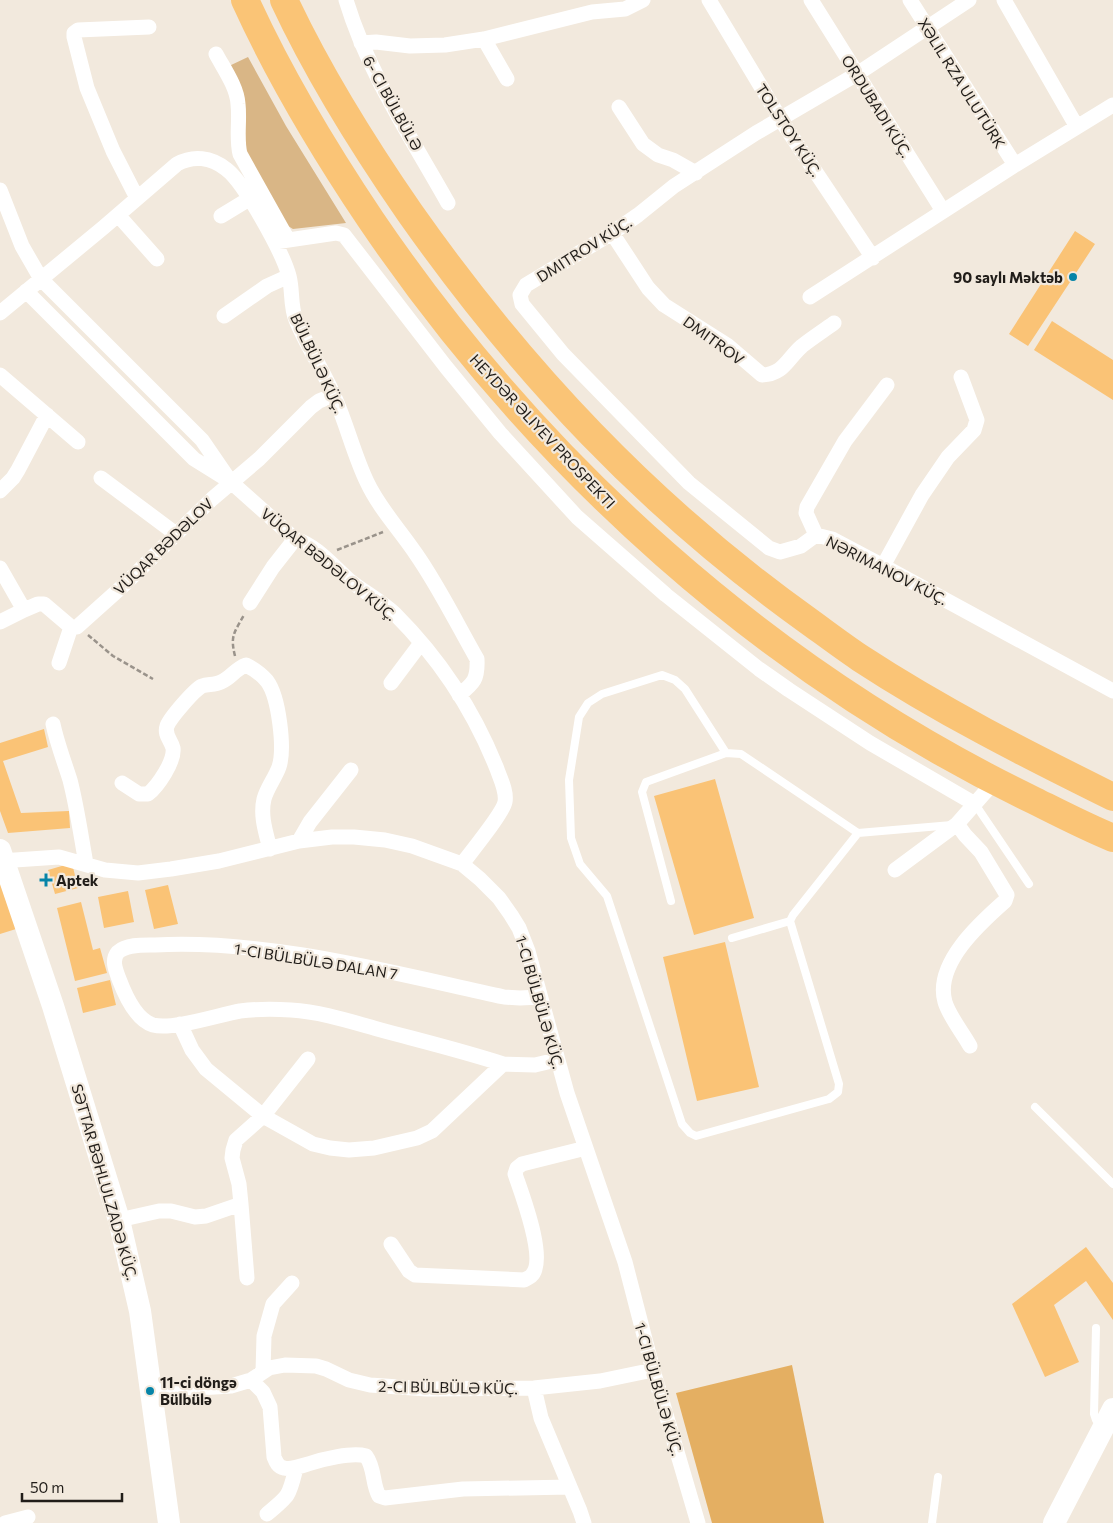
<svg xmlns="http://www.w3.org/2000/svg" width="1113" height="1523" font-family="Commissioner,sans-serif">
<rect width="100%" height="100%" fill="#f2e9dd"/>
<!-- green -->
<path fill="#d9b686" d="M248,57L286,126L346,223L293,229L283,223L243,149L229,66Z"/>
<!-- forest -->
<path fill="#e4af62" d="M792,1365L824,1523H712L676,1393Z"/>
<!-- building -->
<path fill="#fac376" d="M1075,231L1095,244L1028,346L1009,334Z
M1052,321L1113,360V400L1034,350Z
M44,729L48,747L3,761L21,813L69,811L70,828L8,833L0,811V743Z
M715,779L754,918L694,935L654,796Z
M72,863L78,888L55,894L48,870Z
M0,879L16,929L0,934Z
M168,885L178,924L154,929L145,890Z
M128,891L134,922L104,928L98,897Z
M81,902L93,950L100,948L107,973L75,981L57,908Z
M725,942L759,1087L697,1101L663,957Z
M110,980L116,1005L83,1013L77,988Z
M1086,1247L1113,1283V1320L1086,1281L1054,1305L1079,1362L1045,1377L1012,1304Z"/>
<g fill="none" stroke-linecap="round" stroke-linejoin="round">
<!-- path -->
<path stroke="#9a938b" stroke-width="2.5" stroke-dasharray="5 2.5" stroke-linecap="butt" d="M337,550L383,532
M88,635L113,656L153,679
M235,656C230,636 234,633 244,615"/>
<!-- lane -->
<path stroke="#fff" stroke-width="8" d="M975,804L1029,884
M858,833L952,825
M671,901L642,792L646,782L726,753L741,754L858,833L793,915L790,921L839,1084L838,1092L829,1099L696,1136L690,1133L682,1124L607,896L580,864L571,838L569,780L579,717L588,703L602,694L662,675L675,680L685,689L726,753
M732,938L790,921
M1035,1107L1113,1184
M1096,1328L1094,1414L1096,1420L1103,1424
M932,1523L938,1477"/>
<!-- street -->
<path stroke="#fff" stroke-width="15" d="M346,0C368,73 411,137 448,203
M709,0L781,120L873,258
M811,0L943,211
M910,0L1015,165
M1004,0L1077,127
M484,39L507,79
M361,43L376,42L410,46L445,45L484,39L592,12L625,9L643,0
M216,54C224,69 237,87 238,104C240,121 236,138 240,154L288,240
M619,107L643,144L658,155L673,160L696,173
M0,190L22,246L41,279L202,440L226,475
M137,198L113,151L87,88L74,37V33L78,30L149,27
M118,215L157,259
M221,216L249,199
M612,233L648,288L664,305L727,345L762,375C784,374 787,359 802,346C812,338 823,331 834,323
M275,242L336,233L344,235L446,367L500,433L577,517L666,595L759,669L789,690L870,743L975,804
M26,291L194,459L231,482L295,539C317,546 332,565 349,580C364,592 381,601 395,614C439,658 474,711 497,769C500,778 507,791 505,802C503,813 471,852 462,864
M810,297L1015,165L1113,105
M0,313L104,227L177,164C193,155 211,157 226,169C244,182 283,253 289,276C293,291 290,306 296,320C307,347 324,371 335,398C347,425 354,455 367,482C379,508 400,530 416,554C439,587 457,624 477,659C478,679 474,683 459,695
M224,316L267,286L289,276
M0,375L78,442
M887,385L845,441L807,507L806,513L816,535L832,539L883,566L1113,691
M101,478L176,534
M0,491L13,478L18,470L47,415
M816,535L801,546L780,552L769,548L689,483L563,354L522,304L520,295L526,285L612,233L638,215L674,186L756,133L857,74L969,0
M883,566L922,495L948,457L974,430L977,420L961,377
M0,568L24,610L38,604H44L71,627H77L125,584L212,499L259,459L311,407L319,401L334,395
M250,603L273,567L295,539
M0,622L24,610
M59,663L71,627
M391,683L421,643
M53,724C57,743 64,761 70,780C77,807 81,836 86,864
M122,783L139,794H148C158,786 175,761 173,748C171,740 164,735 167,726C170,718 194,690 202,686C208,684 215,685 221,682C231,678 235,669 246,665C254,669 261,674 267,681C279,697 285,749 279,767C275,778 267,788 264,799C260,816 266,833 270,849
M299,841L310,822L351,770
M0,861L59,857L105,870L138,873L171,869L219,861L299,841L332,837H354L385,840L412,846L462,864L480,879L499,898L511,915L519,928L528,951L567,1093L625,1262L653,1370L698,1523
M895,870L957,824
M180,1024L192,1050L206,1069L263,1116L308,1059
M970,1046C963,1033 949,1016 945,1002C934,964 980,923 1005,901L1007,895L981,852L965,835L957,824L994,782
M503,1064C463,1051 422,1041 381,1030C352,1022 322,1012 291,1010C275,1009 256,1009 240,1011C218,1015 173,1030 153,1025C136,1020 125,995 119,979C116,971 111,960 118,952C127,944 144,945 155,945C269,939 393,973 504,997L520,998L540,997
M241,1204L247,1278
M119,1220L159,1211H171L195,1217L206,1216L241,1204L239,1184L232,1158L233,1150L236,1140L263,1116L313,1144L330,1148L349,1150L374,1148L417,1138L432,1131L503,1064L535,1065L556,1060
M391,1244L409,1271L415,1275L524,1280C526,1279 530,1277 531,1276C548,1261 521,1192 515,1174L517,1168L522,1164L586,1148
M263,1372L264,1336L273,1304L292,1283
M251,1380L263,1392L270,1407L274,1457C276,1462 278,1467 284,1468C292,1470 300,1466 308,1464C323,1459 352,1452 366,1456C375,1468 372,1484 379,1496L385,1498L463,1489L570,1487
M534,1388L541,1418L580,1511L584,1523
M150,1391L231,1386L251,1380L269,1368L285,1365L316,1366L326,1369L349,1380L370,1385L427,1389L534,1388L600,1381L653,1370
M267,1514C290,1495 289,1496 296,1468
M5,1523L28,1517"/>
<!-- secondary -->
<path stroke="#fff" stroke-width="22" d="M0,850L53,1006L119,1220L140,1311L169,1523
M1054,1523L1113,1409"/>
<!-- highway -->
<path stroke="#fac476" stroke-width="28" d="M245,0C280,77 324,150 371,220C538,466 767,672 1035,801C1061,814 1086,827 1113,838
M284,0C319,75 363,145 410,213C522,372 649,507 807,620C825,633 842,646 860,658C941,711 1026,754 1113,797"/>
</g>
<!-- markers -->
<g fill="#0684a8" stroke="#f2e9dd" stroke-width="2">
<circle cx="1073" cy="277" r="5"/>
<path d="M43.5 872.5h5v5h5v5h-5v5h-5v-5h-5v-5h5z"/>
<circle cx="150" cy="1391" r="5"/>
</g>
<g text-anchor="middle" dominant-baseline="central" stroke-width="4.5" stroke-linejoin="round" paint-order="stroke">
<!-- street labels -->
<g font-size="15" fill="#211d19" stroke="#f2e9dd">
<text transform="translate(962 83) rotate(58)">XƏLIL RZA ULUTÜRK</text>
<text transform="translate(393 103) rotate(61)">6- CI BÜLBÜLƏ</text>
<text transform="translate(877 106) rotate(58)">ORDUBADI KÜÇ.</text>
<text transform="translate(789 130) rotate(57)">TOLSTOY KÜÇ.</text>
<text transform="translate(584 249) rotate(-32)">DMITROV KÜÇ.</text>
<text transform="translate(714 340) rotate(36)">DMITROV</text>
<text transform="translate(318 363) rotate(65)">BÜLBÜLƏ KÜÇ.</text>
<text transform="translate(543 431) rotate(47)">HEYDƏR ƏLIYEV PROSPEKTI</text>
<text transform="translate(163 546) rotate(-44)">VÜQAR BƏDƏLOV</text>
<text transform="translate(329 564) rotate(39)">VÜQAR BƏDƏLOV KÜÇ.</text>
<text transform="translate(887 570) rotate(27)">NƏRIMANOV KÜÇ.</text>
<text transform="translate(316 961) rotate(9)">1-CI BÜLBÜLƏ DALAN 7</text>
<text transform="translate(540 1002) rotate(74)">1-CI BÜLBÜLƏ KÜÇ.</text>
<text transform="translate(105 1182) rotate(74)">SƏTTAR BƏHLULZADƏ KÜÇ.</text>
<text transform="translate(448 1387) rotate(1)">2-CI BÜLBÜLƏ KÜÇ.</text>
<text transform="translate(659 1389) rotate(74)">1-CI BÜLBÜLƏ KÜÇ.</text>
</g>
<!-- poi labels -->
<g font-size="15" font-weight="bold" fill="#211d19" stroke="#f2e9dd" text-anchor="start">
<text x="1063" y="277" text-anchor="end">90 saylı Məktəb</text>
<text x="56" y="880">Aptek</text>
<text x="160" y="1382">11-ci döngə<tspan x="160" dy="17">Bülbülə</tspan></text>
</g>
</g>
<!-- scale -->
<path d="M22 1493v8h100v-8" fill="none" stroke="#211d19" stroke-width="2.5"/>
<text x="30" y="1493" font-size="15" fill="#211d19" stroke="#f2e9dd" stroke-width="4" paint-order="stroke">50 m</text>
</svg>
